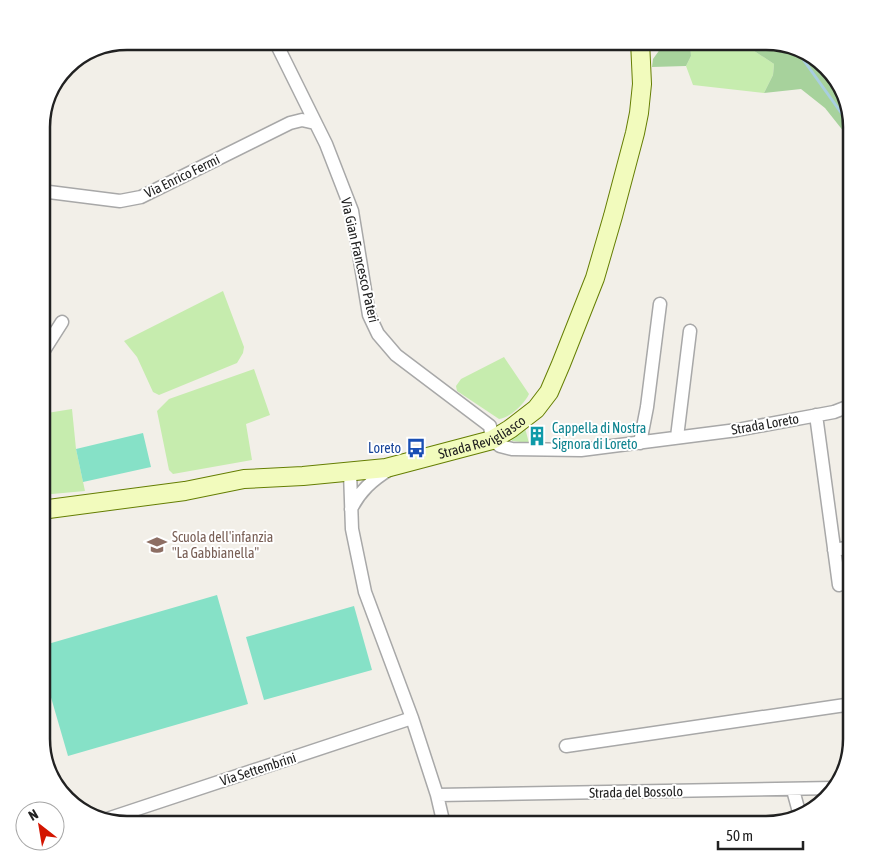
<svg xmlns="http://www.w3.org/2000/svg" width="893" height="866" font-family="'Asap Condensed',sans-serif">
<rect width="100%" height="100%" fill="#f2efe8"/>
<!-- grass -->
<path fill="#c6ecae" d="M690,41H739L774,64L773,75L764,93L693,85L686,66L691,56Z
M223,291L244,347L243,353L237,363L159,395L153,392L137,357L124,341Z
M504,357L529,394C525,403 510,418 499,419L457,391L456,386L461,379Z
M254,369L270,415L246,424L252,460L173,474L169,470L157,411L169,399Z
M72,409L76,449L85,491L41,495V414Z
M525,428L529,443L512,441L511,439Z"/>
<!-- forest -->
<path fill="#a7d29c" d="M666,41H690L691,56L686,66L652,67L653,59Z
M739,41H772L804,50L830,70L852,126V142L825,108L801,89L764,93L773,75L774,64Z"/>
<!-- pitch -->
<path fill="#86e1c7" d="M143,433L151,467L83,482L76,449Z
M217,595L248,704L68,756L41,663V646Z
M354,606L372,670L264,700L246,637Z"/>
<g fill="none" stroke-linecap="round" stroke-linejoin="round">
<!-- stream -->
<path stroke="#a8cee0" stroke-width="3" d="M795,48L852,128"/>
<defs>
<path id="street" d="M275,41L326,144L352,211L369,315L378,334L396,355L490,426L492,440L500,446L512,449L581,450L737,430L834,412L852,405
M41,191L120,201L141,197L290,123L302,120L315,123
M41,355L62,322
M816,415L839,585
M677,437L690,331
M640,443L647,407L660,304
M350,472L352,529L365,592L412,718L437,795L444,825
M351,509C360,491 372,480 390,469
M834,550L852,547
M566,746L852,704
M793,790L799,812
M437,795L834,788
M104,820L412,718"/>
<g id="secondary">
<path id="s1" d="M41,510L185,491L244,479L303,476L386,468L492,440L510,429L536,409L549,392L561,364L595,278L613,216L635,133L639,113L642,84L640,41"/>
</g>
</defs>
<!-- street casing -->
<use href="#street" stroke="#a8a8a8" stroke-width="15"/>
<!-- secondary casing -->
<use href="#secondary" stroke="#657e03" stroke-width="20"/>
<!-- street -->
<use href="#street" stroke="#fff" stroke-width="12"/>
<!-- secondary -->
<use href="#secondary" stroke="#f2fbbd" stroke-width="18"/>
</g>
<!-- icons -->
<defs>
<symbol id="building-bare" viewBox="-9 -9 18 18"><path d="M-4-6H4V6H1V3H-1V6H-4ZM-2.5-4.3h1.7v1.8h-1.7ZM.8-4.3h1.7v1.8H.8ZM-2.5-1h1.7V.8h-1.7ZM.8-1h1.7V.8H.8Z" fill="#0f9aa8" stroke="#fff" stroke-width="2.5" paint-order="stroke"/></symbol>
<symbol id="bus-bare" viewBox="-9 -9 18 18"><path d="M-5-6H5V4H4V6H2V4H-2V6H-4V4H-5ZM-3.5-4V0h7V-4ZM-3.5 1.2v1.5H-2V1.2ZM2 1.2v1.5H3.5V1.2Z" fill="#1a4fb4" stroke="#fff" stroke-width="2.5" paint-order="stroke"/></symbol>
<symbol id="school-bare" viewBox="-9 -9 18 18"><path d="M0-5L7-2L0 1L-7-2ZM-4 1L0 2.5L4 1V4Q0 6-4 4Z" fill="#8d6e63" stroke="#fff" stroke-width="2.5" paint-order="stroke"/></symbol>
</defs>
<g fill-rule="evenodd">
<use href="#building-bare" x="523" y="422" width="28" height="28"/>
<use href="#bus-bare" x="402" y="434" width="28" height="28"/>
<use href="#school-bare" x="143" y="531" width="28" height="28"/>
</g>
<g text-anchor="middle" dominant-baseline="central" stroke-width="4" stroke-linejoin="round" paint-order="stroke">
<!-- street labels -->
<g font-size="14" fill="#212121" stroke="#fff">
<text transform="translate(182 176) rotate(-26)">Via Enrico Fermi</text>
<text transform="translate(360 260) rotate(77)">Via Gian Francesco Pateri</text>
<text transform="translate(765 424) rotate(-10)">Strada Loreto</text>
<text stroke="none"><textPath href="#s1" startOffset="449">Strada Revigliasco</textPath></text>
<text transform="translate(258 769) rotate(-18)">Via Settembrini</text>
<text transform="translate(636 792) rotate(-1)">Strada del Bossolo</text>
</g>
<!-- culture labels -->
<g font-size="14" fill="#0d838f" stroke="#fff" text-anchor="start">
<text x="552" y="428">Cappella di Nostra<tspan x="552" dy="16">Signora di Loreto</tspan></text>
</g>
<!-- transit labels -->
<g font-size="14" fill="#164399" stroke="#fff" text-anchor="end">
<text x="401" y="448">Loreto</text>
</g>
<!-- education labels -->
<g font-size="14" fill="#785e54" stroke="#fff" text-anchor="start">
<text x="172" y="537">Scuola dell'infanzia<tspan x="172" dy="16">"La Gabbianella"</tspan></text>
</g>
</g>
<!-- crop -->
<path d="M0 0H893V866H0ZM127 50H766A77 77 0 0 1 843 127V739A77 77 0 0 1 766 816H127A77 77 0 0 1 50 739V127A77 77 0 0 1 127 50Z" fill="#fff" fill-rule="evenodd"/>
<path fill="none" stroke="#212121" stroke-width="2.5" d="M127 50H766A77 77 0 0 1 843 127V739A77 77 0 0 1 766 816H127A77 77 0 0 1 50 739V127A77 77 0 0 1 127 50Z"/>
<!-- north arrow -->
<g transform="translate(40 826) rotate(329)"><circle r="24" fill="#ffffff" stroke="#a6a6a6"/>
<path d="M0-4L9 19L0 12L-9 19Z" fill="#d31500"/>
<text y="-8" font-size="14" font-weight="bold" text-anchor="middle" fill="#212121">N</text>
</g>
<!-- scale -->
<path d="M718 841v8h85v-8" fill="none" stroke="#212121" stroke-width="2.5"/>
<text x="726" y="841" font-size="15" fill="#212121" stroke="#ffffff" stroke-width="4" paint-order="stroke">50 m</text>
</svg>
